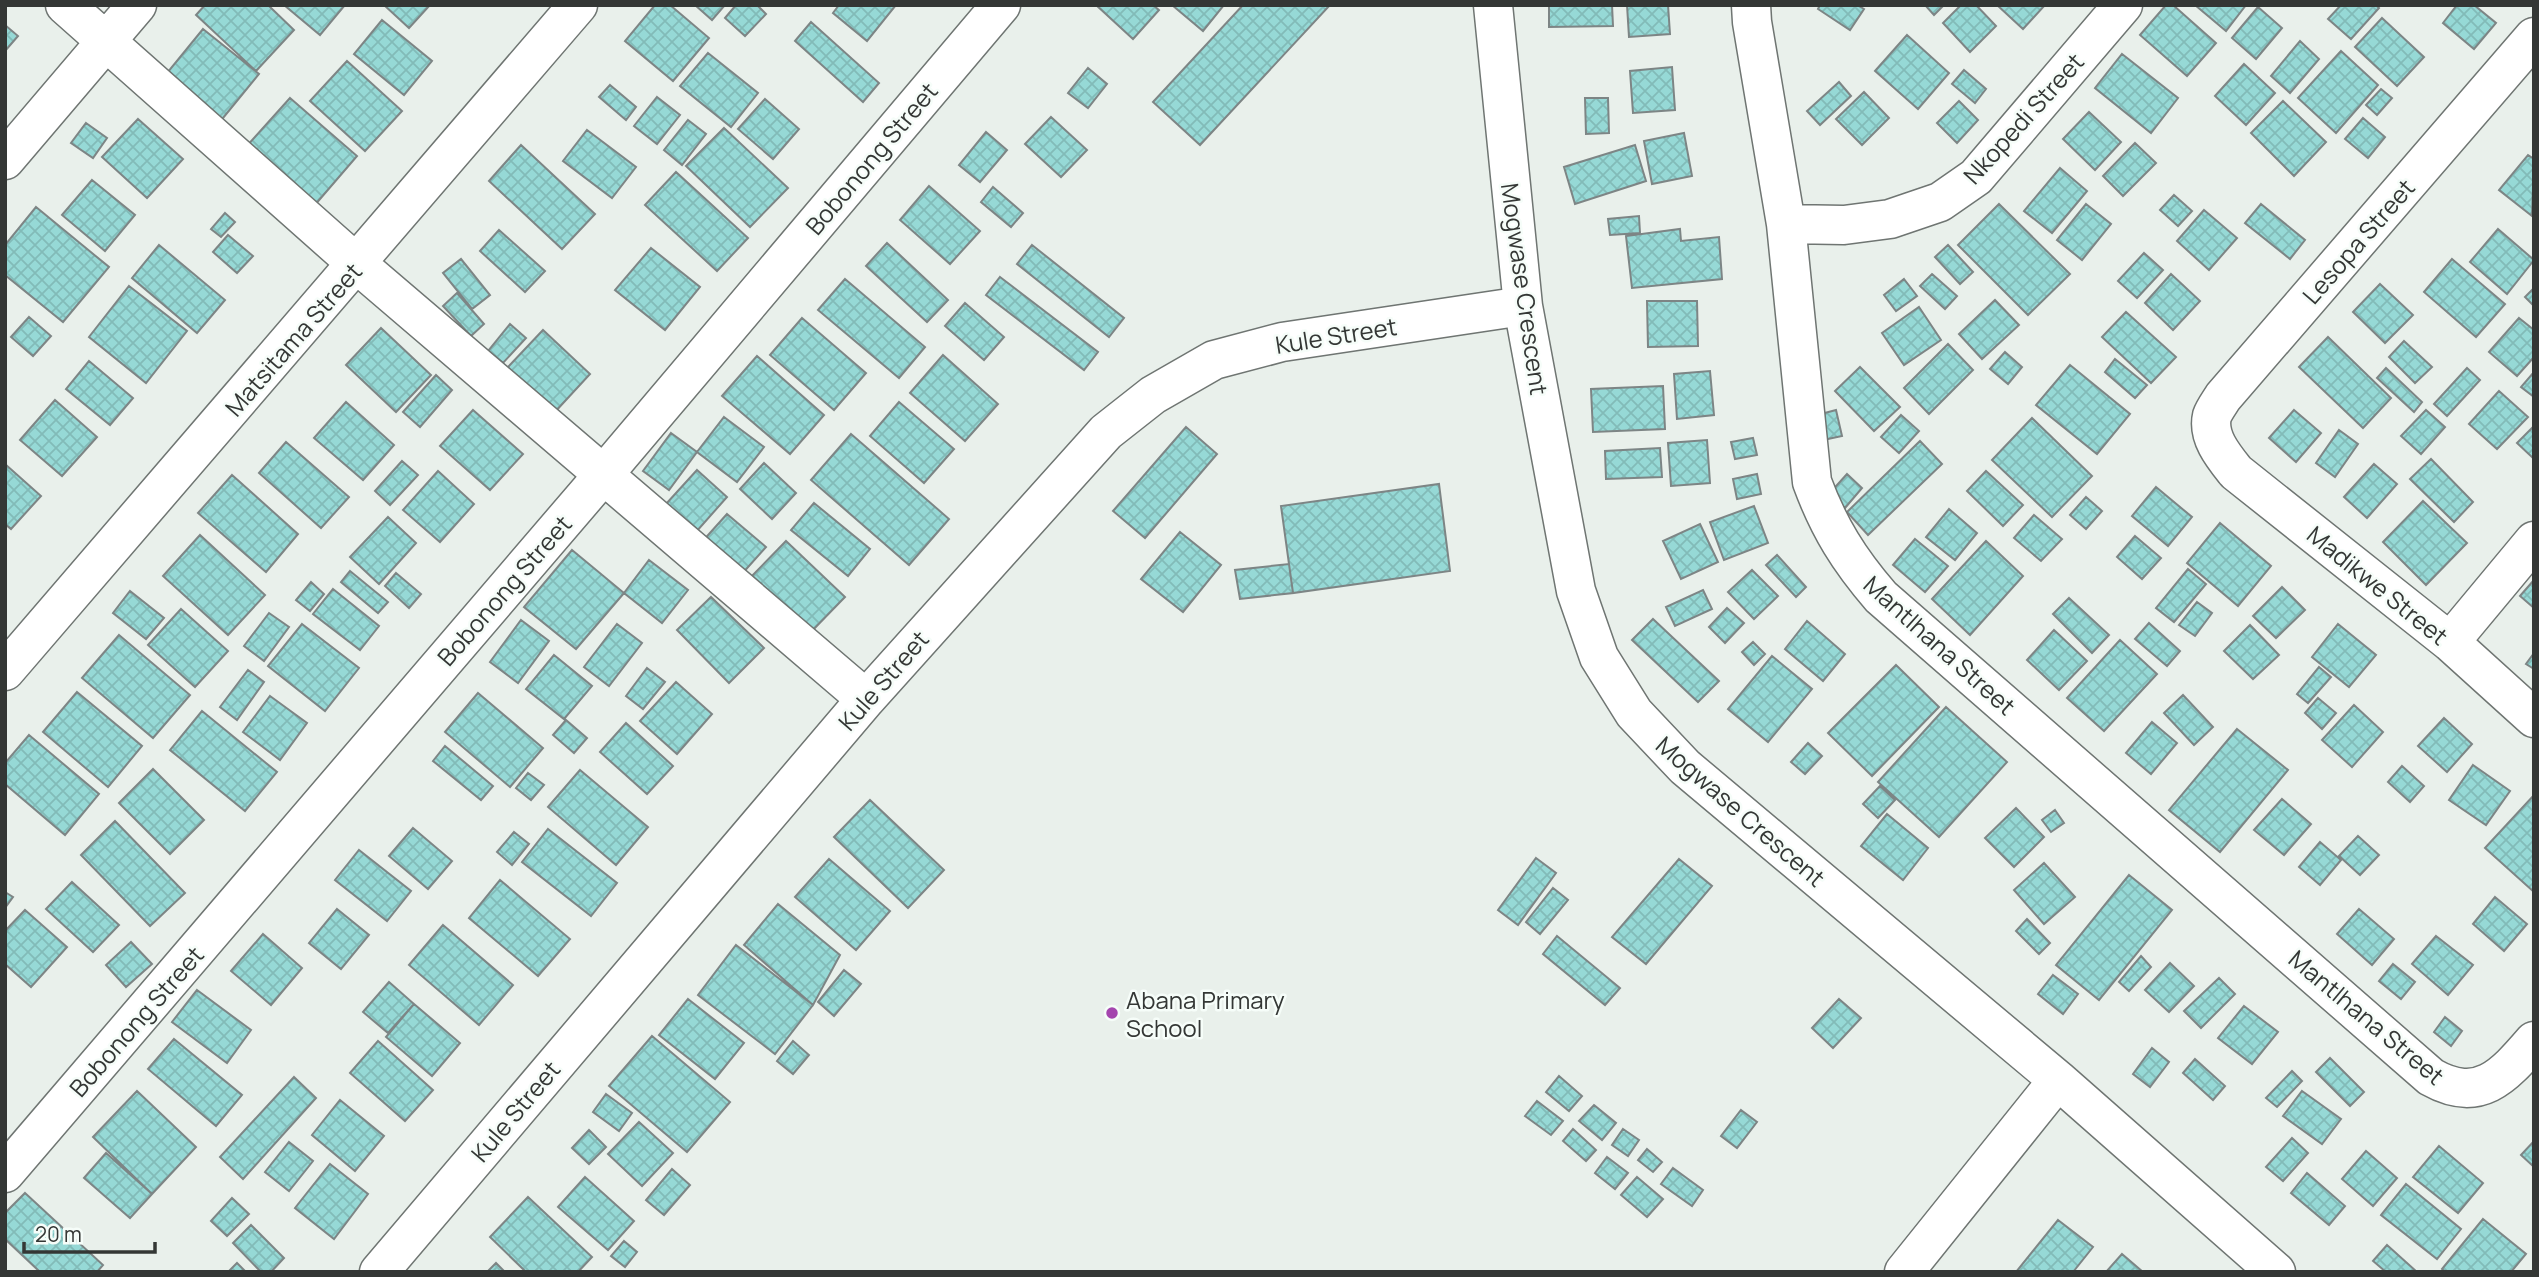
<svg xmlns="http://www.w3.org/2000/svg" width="2539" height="1277" font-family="Manrope,sans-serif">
<defs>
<pattern id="building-cross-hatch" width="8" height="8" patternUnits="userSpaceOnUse" patternTransform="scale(1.75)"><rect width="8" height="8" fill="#96d9d6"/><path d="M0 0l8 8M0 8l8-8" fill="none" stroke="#82bbb8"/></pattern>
</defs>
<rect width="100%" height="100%" fill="#e9f0eb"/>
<!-- building -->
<path fill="url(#building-cross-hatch)" stroke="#7d8585" stroke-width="2" d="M205,5H268L294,30L256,71L196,15Z
M284,5H345L320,35Z
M384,5H430L409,28Z
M655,5H670L709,38L673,81L625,41Z
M695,5H725L712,20Z
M736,5H757L766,14L745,36L725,18Z
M839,5H896L867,41L833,13Z
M1096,5H1153L1159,10L1133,39Z
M1172,5H1224L1203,31Z
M1243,5H1330L1200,145L1153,102Z
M1549,5H1612L1613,26L1549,27Z
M1627,5H1668L1670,34L1629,37Z
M1820,5H1857L1864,9L1850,30L1818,9Z
M1925,5H1944L1934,15Z
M1961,5H1976L1996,26L1970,52L1943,23Z
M1997,5H2045L2023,29Z
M2166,5H2173L2216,43L2187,76L2140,35Z
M2195,5H2246L2226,31Z
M2341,5H2376L2379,8L2351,39L2328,19Z
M2457,5H2474L2496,23L2474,49L2443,23Z
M2258,7L2282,28L2256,59L2232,38Z
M2382,18L2424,57L2397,86L2355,47Z
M382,20L432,61L404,95L354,54Z
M811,22L879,83L863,102L795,41Z
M5,25L18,36L5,51Z
M203,29L259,74L214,129L158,84Z
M1907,35L1949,73L1918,109L1875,71Z
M2300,41L2319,59L2290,93L2271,76Z
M2341,51L2378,85L2336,133L2298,98Z
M708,53L758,93L731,127L680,86Z
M2122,54L2178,98L2151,133L2095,88Z
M347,61L402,111L365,151L310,101Z
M2244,64L2275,93L2246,125L2215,96Z
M1672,67L1675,110L1633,113L1630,71Z
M1088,68L1107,84L1088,108L1068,93Z
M1964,70L1986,89L1975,103L1952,84Z
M1839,82L1851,96L1820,125L1807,111Z
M610,85L636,107L626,120L599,97Z
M2381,89L2392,98L2377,115L2366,105Z
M1864,92L1889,118L1862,145L1836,119Z
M657,97L680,115L657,144L634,126Z
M290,98L357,156L314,206L246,147Z
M1585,98H1608L1609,133L1586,134Z
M765,99L799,129L773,159L738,129Z
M1959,101L1978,120L1957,143L1937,123Z
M2283,101L2326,142L2294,176L2251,133Z
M2089,112L2121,142L2095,170L2063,139Z
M1051,117L1087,150L1061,177L1025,144Z
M2363,118L2385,137L2368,158L2345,139Z
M138,119L183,159L147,198L102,157Z
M688,120L706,134L682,165L664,150Z
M86,123L107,138L93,158L71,143Z
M724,128L788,188L750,227L686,166Z
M587,130L636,167L612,198L563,161Z
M986,132L1007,150L980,182L959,165Z
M1684,133L1692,176L1652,184L1644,141Z
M2135,143L2156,163L2123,196L2103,176Z
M521,145L595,214L562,249L489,181Z
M1635,145L1646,181L1575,204L1564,167Z
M2528,155L2534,159L2532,216L2499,190Z
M2060,168L2087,191L2052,233L2024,211Z
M676,172L748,238L717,271L645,205Z
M92,180L135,215L105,251L62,215Z
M929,186L980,231L950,264L900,220Z
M993,187L1023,213L1011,227L981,202Z
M2174,195L2192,211L2178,226L2160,210Z
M1999,204L2070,274L2028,315L1958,245Z
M2086,204L2111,224L2082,260L2057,240Z
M2261,204L2305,240L2290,259L2245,223Z
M36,207L109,267L63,322L5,275V245Z
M2204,210L2237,238L2209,270L2177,241Z
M225,213L235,222L221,237L211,229Z
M1639,216L1640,233L1610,235L1608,219Z
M1680,229L1681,241L1719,237L1722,279L1632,288L1626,236Z
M2498,229L2534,260L2507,294L2470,262Z
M499,230L545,271L525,292L480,251Z
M228,235L253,256L237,273L213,252Z
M887,243L948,300L927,322L866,266Z
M159,245L225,300L197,333L132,278Z
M1032,245L1124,318L1109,337L1017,264Z
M1948,245L1973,272L1960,284L1935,257Z
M651,248L700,287L665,330L615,290Z
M2144,253L2163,270L2137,298L2118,281Z
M461,259L490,295L472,309L443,273Z
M2452,259L2505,304L2476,337L2424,292Z
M1932,274L1957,296L1945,309L1920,286Z
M2171,274L2200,301L2173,330L2145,303Z
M1000,277L1098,352L1084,370L986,295Z
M845,279L925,347L899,378L818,310Z
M1904,279L1917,296L1896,311L1884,295Z
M2380,284L2413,315L2385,343L2353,312Z
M129,286L187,331L146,383L89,337Z
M2534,288V306L2525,297Z
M457,293L484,324L471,336L443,306Z
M1995,300L2019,325L1982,359L1959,334Z
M1647,301H1697L1698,346L1648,347Z
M965,303L1004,337L984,360L945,326Z
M1919,307L1941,340L1904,365L1882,333Z
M2126,312L2176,357L2151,383L2102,337Z
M29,317L51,336L33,356L11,337Z
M802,318L866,373L834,410L770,355Z
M2519,318L2534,330V357L2517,376L2489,352Z
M510,324L526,338L503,363L488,351Z
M381,328L431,375L396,412L346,365Z
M543,330L590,374L554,413L507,368Z
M2328,337L2391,398L2363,428L2299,367Z
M2404,341L2432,367L2415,383L2389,357Z
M1948,344L1973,370L1929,414L1904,388Z
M2005,352L2022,367L2008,384L1990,369Z
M943,355L998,404L965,441L910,393Z
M757,356L824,415L790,454L722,396Z
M2115,359L2147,385L2135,398L2105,372Z
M89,361L133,398L110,425L66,389Z
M2070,365L2130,414L2097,454L2036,405Z
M1860,367L1900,407L1874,431L1835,391Z
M2386,368L2422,402L2414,412L2377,378Z
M2467,368L2480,380L2447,416L2434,404Z
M1710,371L1714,415L1677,419L1674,374Z
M2534,372V397L2521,387Z
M436,375L452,390L420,427L403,412Z
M1663,386L1665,429L1593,432L1591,389Z
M2499,391L2528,417L2497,449L2469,424Z
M55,400L97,437L62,476L20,440Z
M346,402L394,445L363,480L314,438Z
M899,402L954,449L924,483L870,436Z
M473,410L523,454L490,490L440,446Z
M1836,410L1842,436L1823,440L1817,415Z
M2294,410L2321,433L2296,462L2269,438Z
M2426,410L2445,427L2421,454L2401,436Z
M1901,415L1919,431L1899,453L1881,437Z
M724,417L764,447L737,482L697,452Z
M2032,418L2092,476L2052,517L1992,460Z
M2534,426V459L2517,443Z
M1186,427L1217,454L1145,538L1113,511Z
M2339,430L2358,444L2335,477L2316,463Z
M671,433L697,452L669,490L643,471Z
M851,434L949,519L909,565L811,480Z
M1753,438L1757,455L1735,459L1731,442Z
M1707,440L1710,483L1671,486L1668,443Z
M1920,441L1942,464L1868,535L1847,512Z
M286,442L349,497L321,528L259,473Z
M1660,448L1662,477L1606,479L1605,451Z
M2431,459L2473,502L2454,522L2410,479Z
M402,461L418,475L390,505L375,491Z
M764,463L796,493L772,519L740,489Z
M5,464L41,496L11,529L5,524Z
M2374,464L2397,484L2367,518L2344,497Z
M697,470L727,497L696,532L666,504Z
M438,471L474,504L440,542L403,510Z
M1986,471L2023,505L2003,526L1967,491Z
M1757,474L1761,494L1737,499L1733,479Z
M1847,474L1862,488L1845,508L1829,494Z
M232,475L298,534L266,572L198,513Z
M1439,484L1450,571L1293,593L1281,506Z
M2156,487L2192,517L2168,546L2132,516Z
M2086,497L2102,511L2086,529L2070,515Z
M2423,501L2467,543L2426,585L2383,542Z
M814,503L870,549L848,576L791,530Z
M1754,506L1768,543L1724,560L1710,522Z
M1949,509L1977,533L1955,560L1926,537Z
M727,514L766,547L740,576L701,543Z
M2034,515L2062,539L2041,561L2014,538Z
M388,517L416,543L379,584L350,557Z
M2220,523L2271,566L2238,606L2187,563Z
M1700,524L1718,562L1681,579L1663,541Z
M1180,532L1221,565L1183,612L1141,579Z
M200,535L265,595L228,635L163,576Z
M2135,536L2161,558L2142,579L2117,557Z
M1915,539L1948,566L1925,592L1893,565Z
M786,541L845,597L807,636L748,580Z
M1986,541L2023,576L1970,635L1932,599Z
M572,550L624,593L576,649L524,607Z
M1777,555L1806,587L1796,597L1766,565Z
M649,560L688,590L662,623L624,593Z
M1289,564L1293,593L1240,599L1235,570Z
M2188,569L2206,584L2174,622L2156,608Z
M1752,570L1778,596L1754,619L1728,592Z
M350,571L388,602L378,613L341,582Z
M396,573L421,594L409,608L385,586Z
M2534,580V608L2520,596Z
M311,582L324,594L310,611L296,600Z
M2282,587L2305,610L2276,638L2253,616Z
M333,589L379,626L360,650L313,614Z
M1703,590L1712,609L1675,626L1666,607Z
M130,591L164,618L146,639L113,613Z
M711,597L764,648L729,683L677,630Z
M2069,598L2109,635L2092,653L2053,614Z
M2197,602L2212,613L2195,636L2179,625Z
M1727,608L1744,623L1725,643L1709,627Z
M181,609L228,651L195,687L148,645Z
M269,613L289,627L264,661L244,646Z
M1653,619L1719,681L1698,702L1632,640Z
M521,620L549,641L518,683L490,662Z
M1807,621L1845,654L1823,681L1785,649Z
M2149,623L2180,651L2167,666L2135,639Z
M302,624L359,668L325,711L268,666Z
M617,624L642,643L609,686L584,667Z
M2338,624L2376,655L2349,687L2312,657Z
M2250,625L2279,655L2253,679L2224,651Z
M2054,630L2087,661L2059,690L2027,660Z
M119,635L190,695L153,738L82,678Z
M2120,640L2157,674L2104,731L2067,698Z
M1753,642L1765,654L1754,665L1742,652Z
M2534,653V669L2526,664Z
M554,655L592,686L564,719L526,689Z
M1772,656L1812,689L1768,742L1728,709Z
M1896,665L1939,707L1872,776L1828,733Z
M2319,667L2331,677L2308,703L2297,694Z
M647,668L665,682L643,709L626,696Z
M248,670L264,682L237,720L220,707Z
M676,682L712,714L677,754L640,721Z
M77,692L142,746L108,787L43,732Z
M478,693L543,748L510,787L445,732Z
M2183,695L2213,727L2194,745L2164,713Z
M270,696L307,723L280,760L243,732Z
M2318,698L2336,713L2322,729L2305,713Z
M2354,705L2383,732L2352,767L2322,740Z
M1946,707L2007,762L1939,837L1878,782Z
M202,711L277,772L245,811L170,750Z
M2444,718L2472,744L2447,772L2418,746Z
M566,720L587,738L574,753L553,735Z
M2152,722L2177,743L2151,774L2126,753Z
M626,723L673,766L647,794L600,752Z
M2237,729L2288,770L2220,852L2169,810Z
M29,735L99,794L65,835L5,784V763Z
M1808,743L1822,756L1805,774L1791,762Z
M445,746L493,786L481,800L433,761Z
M2473,765L2510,791L2486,825L2449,800Z
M2402,766L2424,786L2410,802L2388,782Z
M153,769L204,820L170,854L119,803Z
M580,770L648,827L616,865L548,807Z
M528,773L544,785L531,800L516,788Z
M1880,786L1895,800L1878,818L1863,804Z
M2534,795V892L2485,848Z
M2282,799L2311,824L2284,855L2254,830Z
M870,800L944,870L908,908L834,837Z
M2016,808L2044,837L2014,867L1985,838Z
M2055,810L2064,823L2051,832L2042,820Z
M1887,814L1928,848L1903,880L1861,846Z
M115,821L185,893L150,926L81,855Z
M413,828L452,861L428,889L389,856Z
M548,829L617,883L591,916L522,862Z
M514,832L529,844L512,865L497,852Z
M2358,836L2379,855L2360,875L2339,856Z
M2320,842L2341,860L2320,885L2299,867Z
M359,850L411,891L387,921L335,880Z
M1536,858L1556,873L1518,925L1498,910Z
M829,859L890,911L856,950L795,897Z
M1679,859L1712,886L1646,964L1612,937Z
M2044,863L2075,897L2044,924L2014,890Z
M2129,875L2172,910L2099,1000L2056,965Z
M500,880L570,939L538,976L469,918Z
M72,882L119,925L93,952L46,909Z
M1553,888L1568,900L1540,934L1526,922Z
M5,892L13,897L5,908Z
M2495,897L2527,924L2504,951L2473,924Z
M778,904L840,955L813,1005L744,945Z
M337,909L369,935L341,969L309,943Z
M2359,909L2394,939L2372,965L2337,934Z
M25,910L67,947L31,987L5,964V931Z
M2027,919L2050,943L2039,954L2016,931Z
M443,925L513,985L479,1025L409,965Z
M263,934L302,968L271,1005L231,971Z
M1557,936L1620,988L1605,1005L1543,954Z
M2436,936L2473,965L2448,995L2412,964Z
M131,942L152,964L126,987L106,965Z
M736,945L813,1005L775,1054L698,995Z
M2141,956L2151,967L2129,991L2119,982Z
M2170,963L2194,986L2169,1012L2145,990Z
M2393,964L2415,982L2401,999L2379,981Z
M844,970L861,984L834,1016L818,1002Z
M2053,975L2078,994L2063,1014L2038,994Z
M2219,978L2235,994L2201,1028L2184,1011Z
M389,982L414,1004L388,1033L363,1012Z
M197,990L251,1030L227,1063L172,1022Z
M688,999L744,1043L715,1079L659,1035Z
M1839,999L1861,1018L1833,1048L1812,1028Z
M414,1004L460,1043L432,1076L386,1037Z
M2244,1006L2278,1032L2252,1064L2218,1038Z
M2445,1017L2462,1031L2451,1046L2434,1032Z
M652,1036L730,1102L687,1152L609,1086Z
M174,1039L242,1095L216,1126L148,1069Z
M378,1041L433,1090L405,1121L350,1073Z
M793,1041L809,1055L793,1074L777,1061Z
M2152,1048L2169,1062L2150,1087L2133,1074Z
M2330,1058L2364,1092L2350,1106L2316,1072Z
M2195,1059L2225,1086L2213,1100L2183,1073Z
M2292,1071L2302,1081L2277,1107L2266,1098Z
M1559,1076L1582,1096L1569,1111L1546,1092Z
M294,1077L316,1098L243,1179L220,1157Z
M137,1091L196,1147L152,1194L93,1137Z
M2302,1091L2341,1119L2322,1144L2283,1116Z
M606,1094L632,1113L619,1131L593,1112Z
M340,1100L384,1136L355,1171L312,1135Z
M1537,1101L1563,1121L1551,1135L1525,1116Z
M1594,1105L1616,1123L1602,1140L1579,1121Z
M1741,1110L1757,1122L1737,1148L1721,1136Z
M639,1122L673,1153L642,1186L608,1154Z
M1573,1129L1596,1150L1586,1161L1563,1141Z
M1623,1129L1639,1140L1628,1156L1612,1145Z
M589,1130L606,1147L589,1164L572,1148Z
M2292,1138L2308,1153L2283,1181L2266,1167Z
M2534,1141V1167L2521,1155Z
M289,1142L313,1161L289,1191L265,1172Z
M2439,1146L2483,1183L2458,1213L2413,1177Z
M1647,1149L1662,1162L1653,1172L1638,1160Z
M2366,1151L2397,1178L2373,1206L2342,1179Z
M106,1153L152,1194L130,1218L84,1178Z
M1607,1157L1628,1173L1615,1189L1595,1173Z
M330,1164L368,1194L334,1239L295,1208Z
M1673,1168L1703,1190L1692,1206L1661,1184Z
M672,1169L690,1185L664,1215L646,1200Z
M2307,1173L2345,1206L2329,1225L2291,1193Z
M585,1177L634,1221L608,1250L558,1207Z
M1637,1177L1663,1199L1647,1217L1621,1195Z
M2406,1184L2461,1229L2437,1259L2381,1215Z
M25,1193L103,1265L97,1272H40L5,1239V1213Z
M528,1197L592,1257L578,1272H526L490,1237Z
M232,1198L249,1214L227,1236L211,1221Z
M2483,1219L2526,1254L2511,1272H2445L2442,1269Z
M2058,1220L2093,1247L2073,1272H2016Z
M251,1225L284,1258L271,1272H261L233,1243Z
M624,1241L637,1252L625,1267L611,1256Z
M2387,1245L2417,1272H2386L2373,1261Z
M2122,1254L2143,1272H2106Z
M237,1263L246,1272H228Z
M496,1263L505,1272H487Z"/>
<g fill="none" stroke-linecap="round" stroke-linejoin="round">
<defs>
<path id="street" d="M65,5L357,264L866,699
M1493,5L1523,306L1576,591L1599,657L1634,713L1685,767L2058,1080L2276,1272
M1751,5L1752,22L1786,224L1812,482C1829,528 1849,560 1881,597L2431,1077C2479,1104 2503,1077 2534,1041
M2534,37L2223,397C2220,402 2214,410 2212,416C2207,437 2224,457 2236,472L2450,642L2534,718
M5,160L137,5
M1786,224L1844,225L1890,219L1940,202L1976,177L2123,5
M2450,642L2534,541
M5,671L578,5
M5,1173L604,474L1001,5
M379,1272L866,699L1106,432L1153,395L1214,360L1282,342L1523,306
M1904,1272L2058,1080"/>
</defs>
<!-- street casing -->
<use href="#street" stroke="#6f7572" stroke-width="41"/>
<!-- street -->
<use href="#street" stroke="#fff" stroke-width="38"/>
</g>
<!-- markers -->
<circle fill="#a445ae" stroke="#f6fdf9" stroke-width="2.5" cx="1112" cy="1013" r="7"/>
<g text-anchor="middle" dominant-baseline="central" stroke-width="5" stroke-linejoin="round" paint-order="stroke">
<!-- street labels -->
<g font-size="24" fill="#343735" stroke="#f6fdf9">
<text transform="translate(2023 118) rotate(-48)">Nkopedi Street</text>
<text transform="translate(871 158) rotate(-50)">Bobonong Street</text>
<text transform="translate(2358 241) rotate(-49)">Lesopa Street</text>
<text transform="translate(1525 289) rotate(82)">Mogwase Crescent</text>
<text transform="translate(1336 335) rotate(-9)">Kule Street</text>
<text transform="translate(293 339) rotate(-49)">Matsitama Street</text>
<text transform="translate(2378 585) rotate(39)">Madikwe Street</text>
<text transform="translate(504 590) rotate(-49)">Bobonong Street</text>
<text transform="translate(1940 645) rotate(42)">Mantlhana Street</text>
<text transform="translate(883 680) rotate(-49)">Kule Street</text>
<text transform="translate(1741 811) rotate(41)">Mogwase Crescent</text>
<text transform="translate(2367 1017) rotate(40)">Mantlhana Street</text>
<text transform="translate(136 1021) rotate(-49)">Bobonong Street</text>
<text transform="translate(515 1111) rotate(-50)">Kule Street</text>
</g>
<!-- poi labels -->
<g font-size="24" fill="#343735" stroke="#f6fdf9" text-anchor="start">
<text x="1126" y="999">Abana Primary<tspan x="1126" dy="28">School</tspan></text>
</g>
</g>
<!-- border -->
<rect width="2539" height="1277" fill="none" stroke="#343735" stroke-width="14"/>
<!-- scale -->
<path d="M24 1242v10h131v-10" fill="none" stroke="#343735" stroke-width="3.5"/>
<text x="35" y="1242" font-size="21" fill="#343735" stroke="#f6fdf9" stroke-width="5" paint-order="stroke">20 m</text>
</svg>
